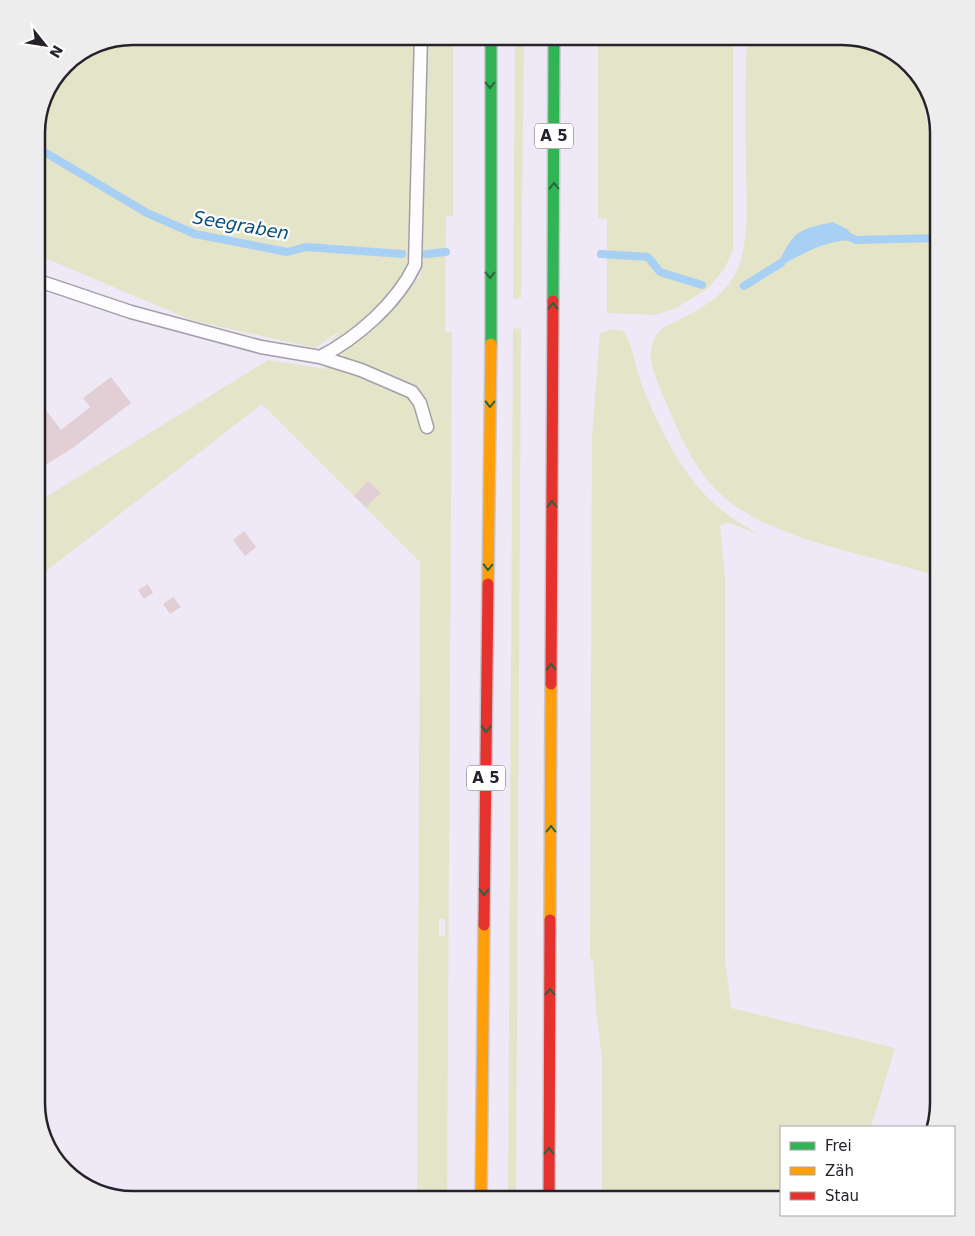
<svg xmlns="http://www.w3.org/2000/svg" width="975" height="1236" font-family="'DejaVu Sans',sans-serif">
<rect width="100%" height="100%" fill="#efe8f7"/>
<!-- green -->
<path fill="#e4e4c8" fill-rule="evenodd" d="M134,36H416L409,247L407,263L402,275L420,278L423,256L421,213L427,36H453V216L446,217L445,332H452L447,1200H417L420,562L262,404L36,579V503L268,360L326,369L331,340L344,328L315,348L191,320L36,254V127L46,90L69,61ZM439,918L445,919V936L439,937Z
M515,36H524L521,298L513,299Z
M598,36H733V249L725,268L707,289L676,308L656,315L607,313V219L598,218Z
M747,36H848L890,49L920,77L931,150L939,152V577C870,553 757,540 710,483C691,461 679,433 668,407C661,390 645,360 653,342C658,328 669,325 681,319C709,305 734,289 742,256C749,227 746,195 746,165C745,122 745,79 747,36Z
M513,328L521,329L516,1200H508Z
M613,329L624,331C634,349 635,369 643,388C661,432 685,482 723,511C735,521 749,528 762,536L728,522L720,526L725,576V960L731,1008L895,1048L871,1127H781V1200H602V1058L596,1010L593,958L590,959L592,435L600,333Z"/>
<!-- water -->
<path fill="#a8cff4" d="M833,222L847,229L856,240C824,239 802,255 774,269C796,233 790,231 833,222Z"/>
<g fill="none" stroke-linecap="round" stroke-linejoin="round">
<!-- stream -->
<path stroke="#a8cff4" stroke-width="8" d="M36,147L147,213L195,234L287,252L306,247L402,254
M847,236L856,240L939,238
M426,254L446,252
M601,254L648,257L660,272L702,285
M744,286L781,263"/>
</g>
<!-- building -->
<path fill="#e1cfd5" d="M111,377L131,403L74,447L36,471V409L42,405L61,430L90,407L83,398Z
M368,481L381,493L366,507L354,496Z
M244,531L256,547L245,556L233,540Z
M148,584L153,593L144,599L138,590Z
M173,597L181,607L170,614L163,604Z"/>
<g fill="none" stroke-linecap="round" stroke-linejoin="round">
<defs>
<path id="lane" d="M36,280L131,312L261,347L320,357L361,370L412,392L420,403L427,427
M320,357C357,338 397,303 415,265L421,36"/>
<path id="fast" d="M491,36V344
M553,301L554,36"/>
<path id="slow" d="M488,584L491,344
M550,920L551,684
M481,1200L484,925"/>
<path id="jam" d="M551,684L553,301
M484,925L488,584
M549,1200L550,920"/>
</defs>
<!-- lane casing -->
<use href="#lane" stroke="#a39ea9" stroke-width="15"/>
<!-- fast casing -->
<use href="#fast" stroke="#cac6cd" stroke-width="14"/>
<!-- slow casing -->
<use href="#slow" stroke="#cac6cd" stroke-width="14"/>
<!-- jam casing -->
<use href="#jam" stroke="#cac6cd" stroke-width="14"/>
<!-- lane -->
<use href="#lane" stroke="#fdfcfe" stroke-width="12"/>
<!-- fast -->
<use href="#fast" stroke="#30b455" stroke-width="11"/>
<!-- slow -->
<use href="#slow" stroke="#ff9f0a" stroke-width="11"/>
<!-- jam -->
<use href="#jam" stroke="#e5322d" stroke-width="11"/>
</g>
<!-- one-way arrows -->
<defs><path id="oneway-chevron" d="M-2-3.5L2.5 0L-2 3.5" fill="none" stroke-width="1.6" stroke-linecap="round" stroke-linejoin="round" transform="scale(1.25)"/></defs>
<g stroke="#2a633e">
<use href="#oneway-chevron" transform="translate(490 85) rotate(90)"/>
<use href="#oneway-chevron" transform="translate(554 186) rotate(-90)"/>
<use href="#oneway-chevron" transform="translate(490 275) rotate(90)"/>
<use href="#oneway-chevron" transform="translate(553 306) rotate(-89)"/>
<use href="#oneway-chevron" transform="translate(490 404) rotate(91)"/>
<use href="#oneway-chevron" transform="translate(552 504) rotate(-90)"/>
<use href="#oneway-chevron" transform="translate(488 567) rotate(91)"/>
<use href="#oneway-chevron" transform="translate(551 667) rotate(-90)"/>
<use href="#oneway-chevron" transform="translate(486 729) rotate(91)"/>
<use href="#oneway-chevron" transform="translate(551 829) rotate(-90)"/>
<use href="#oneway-chevron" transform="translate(484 892) rotate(91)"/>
<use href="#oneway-chevron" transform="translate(550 992) rotate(-90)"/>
<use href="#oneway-chevron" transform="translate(549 1151) rotate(-89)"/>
</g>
<g text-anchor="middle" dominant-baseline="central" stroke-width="4.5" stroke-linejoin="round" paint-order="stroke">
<!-- shield labels -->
<g fill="#fff" stroke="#67646b" stroke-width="1">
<rect x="535" y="123.5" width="38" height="25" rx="4"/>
<rect x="467" y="765.5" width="38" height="25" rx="4"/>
</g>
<g font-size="15" font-weight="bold" fill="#26212b">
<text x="554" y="136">A 5</text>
<text x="486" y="778">A 5</text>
</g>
<!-- water labels -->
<g font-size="18" font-style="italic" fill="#084f7b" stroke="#fff">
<text transform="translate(241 225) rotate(10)">Seegraben</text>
</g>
</g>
<!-- crop -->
<path d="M0 0H975V1236H0ZM133 45H842A88 88 0 0 1 930 133V1103A88 88 0 0 1 842 1191H133A88 88 0 0 1 45 1103V133A88 88 0 0 1 133 45Z" fill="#eeedee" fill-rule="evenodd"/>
<path fill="none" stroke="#26212b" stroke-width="2.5" d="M133 45H842A88 88 0 0 1 930 133V1103A88 88 0 0 1 842 1191H133A88 88 0 0 1 45 1103V133A88 88 0 0 1 133 45Z"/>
<!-- legend -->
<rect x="780" y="1126" width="175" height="90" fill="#ffffff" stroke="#a8a6aa"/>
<rect x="790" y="1142" width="25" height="8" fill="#30b455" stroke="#a8a6aa"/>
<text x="825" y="1151" font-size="15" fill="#26212b">Frei</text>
<rect x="790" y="1167" width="25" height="8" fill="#ff9f0a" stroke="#a8a6aa"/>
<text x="825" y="1176" font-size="15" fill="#26212b">Zäh</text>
<rect x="790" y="1192" width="25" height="8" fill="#e5322d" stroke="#a8a6aa"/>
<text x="825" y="1201" font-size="15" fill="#26212b">Stau</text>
<!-- north arrow -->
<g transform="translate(45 45) rotate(120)" stroke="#ffffff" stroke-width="4" paint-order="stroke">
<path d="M0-4L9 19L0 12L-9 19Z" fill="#26212b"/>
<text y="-8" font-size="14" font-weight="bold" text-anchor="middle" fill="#26212b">N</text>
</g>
</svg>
